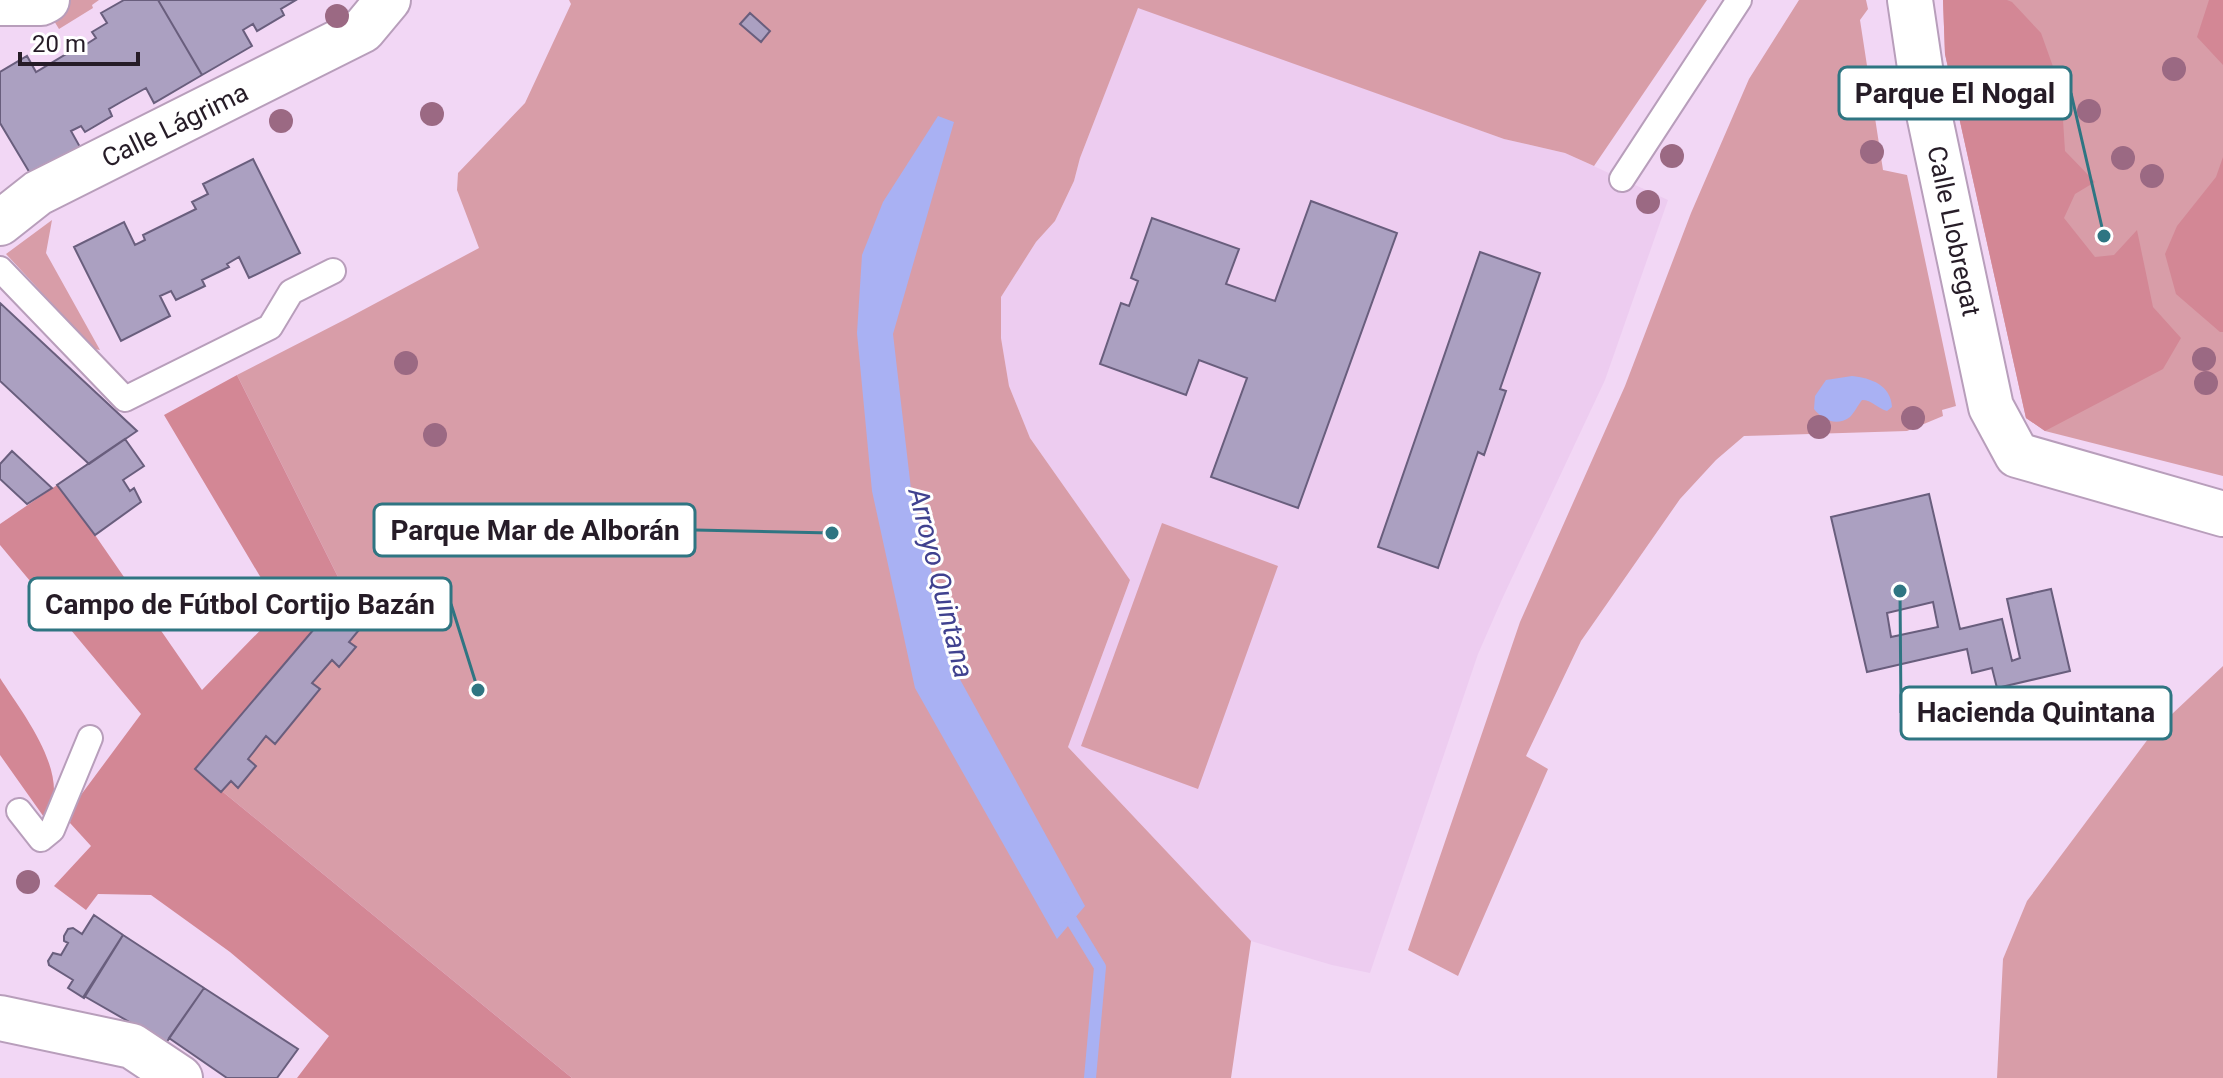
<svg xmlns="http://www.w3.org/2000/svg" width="2223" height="1078" font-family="Roboto,sans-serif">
<rect width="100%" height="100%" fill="#f2d7f5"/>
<!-- built -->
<path fill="#edccf0" d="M1138,7L1504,139L1565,153L1668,200L1605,380L1503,597L1478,654L1370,973L1332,965L1251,941L1068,747L1130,580L1030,438L1009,386L1001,338V297L1036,242L1055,221L1074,181L1080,158Z"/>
<!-- green -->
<path fill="#d89da8" d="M66,0H99L92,5L93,8L59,29L48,11Z
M569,0H1707L1594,166L1565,153L1504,139L1138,8L1080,158L1074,181L1055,221L1036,242L1001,297V338L1009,386L1030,438L1130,580L1068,747L1251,941L1231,1078H572L195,769L337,602L347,595L237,375L348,318L479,248L457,190L458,173L525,103L571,4Z
M1799,0H1866L1868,9L1860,20L1883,170L1907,175L1956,406L1942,410L1943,416L1907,431L1744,436L1716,460L1680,499L1581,641L1526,756L1548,769L1458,976L1408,950L1520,622L1625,386L1691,213L1749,79Z
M1943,0H2223V476L2045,431L2026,418L1945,54Z
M52,220L46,253L100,350L94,349L6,254Z
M1162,523L1278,566L1198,789L1081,746Z
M2223,666V1078H1997L2003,959L2027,901L2154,731Z"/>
<!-- forest -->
<path fill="#d38795" d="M1943,0H2007L2012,2L2041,33L2061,89L2065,151L2095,182L2075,194L2064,218L2095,257L2114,255L2137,230L2153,307L2181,338L2163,369L2045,431L2026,418L1945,54Z
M2209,0H2223V65L2197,37Z
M2223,157V332H2220L2176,294L2165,254L2177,226L2216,177Z
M237,375L347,595L337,602L195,769L572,1078H297L329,1036L230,952L151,895L98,894L86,910L54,886L91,846L70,823L72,807L141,714L0,545V524L57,485L95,535L202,690L280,610L164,415Z
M0,678C21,711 61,761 53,802C51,808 48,814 46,820L0,755Z"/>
<!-- water -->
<path fill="#a9b1f3" d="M938,116L954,122L893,334L911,489L957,674L1085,906L1057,939L915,688L872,491L857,333L862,255L883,202Z
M1852,376C1871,378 1891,385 1892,407L1887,411C1877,408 1872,400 1862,400C1858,405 1854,413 1850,417C1836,427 1823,420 1814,409L1815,396L1826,380Z"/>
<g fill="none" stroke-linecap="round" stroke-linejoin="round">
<!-- stream -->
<path stroke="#a9b1f3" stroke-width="12" d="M1064,908L1100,967L1090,1078"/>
</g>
<!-- building -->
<path fill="#aba0c1" stroke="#695e7d" stroke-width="2" fill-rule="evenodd" d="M124,0H158L202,75L154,103L146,88L121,102L109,109L112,116L85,132L81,126L71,131L80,147L31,175L0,123V72L27,56L36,72L73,50L74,52L96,38L92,32L107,23L101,13Z
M158,0H296L281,9L284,15L257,31L253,24L243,30L252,46L202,75Z
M750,13L770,31L761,42L740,24Z
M253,159L300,253L249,278L239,257L227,264L229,267L202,280L205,286L176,300L171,291L160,296L170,316L121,341L74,247L124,222L135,245L145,240L143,235L196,209L192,202L208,194L203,184Z
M1311,201L1397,233L1298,508L1211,477L1247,378L1199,360L1186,395L1100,364L1121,303L1129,306L1138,281L1131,278L1152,218L1239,249L1226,284L1275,301Z
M1480,252L1540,273L1500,389L1506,391L1484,455L1478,452L1438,568L1378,547Z
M0,303L137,431L89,464L0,381Z
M125,439L144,466L123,480L130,491L134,488L141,502L95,535L57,485Z
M12,451L52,488L27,504L0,479V464Z
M1929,494L1960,629L2002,619L2012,661L2020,658L2007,599L2051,589L2070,671L1997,688L1992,668L1972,673L1967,649L1867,672L1831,517ZM1933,602L1938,627L1891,637L1887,613Z
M337,602L363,625L349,642L356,647L339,667L332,660L312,683L320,689L275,744L266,736L248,759L256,766L238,788L231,781L221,792L195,769Z
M94,915L123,935L84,998L68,988L73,980L49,965L48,961L53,953L61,955L68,943L64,941V936L68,929L73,928L82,934Z
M123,935L204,988L166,1043L84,996Z
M204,988L298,1049L277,1078H227L169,1038Z"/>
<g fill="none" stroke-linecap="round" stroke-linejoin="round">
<defs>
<path id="service" d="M1622,179L1739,0
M0,269L125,399L270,327L291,292L333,271
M19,811L41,839L52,830L90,738"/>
<path id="minor" d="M1910,0L1922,81L1991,407L2017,455L2223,514
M0,3H41L47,0
M0,223L38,193L363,30L388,0
M0,1018L132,1046L180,1078"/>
</defs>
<!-- service casing -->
<use href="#service" stroke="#b89ebb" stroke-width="28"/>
<!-- minor casing -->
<use href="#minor" stroke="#b89ebb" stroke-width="48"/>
<!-- service -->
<use href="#service" stroke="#fff" stroke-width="24"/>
<!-- minor -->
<use href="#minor" stroke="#fff" stroke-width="44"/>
</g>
<!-- trees -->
<g fill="#9b6983">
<circle cx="337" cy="16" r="12"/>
<circle cx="2174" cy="69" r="12"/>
<circle cx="2089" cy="111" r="12"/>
<circle cx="432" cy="114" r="12"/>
<circle cx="281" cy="121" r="12"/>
<circle cx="1872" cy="152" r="12"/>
<circle cx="1672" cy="156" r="12"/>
<circle cx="2123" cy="158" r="12"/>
<circle cx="2152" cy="176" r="12"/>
<circle cx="1648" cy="202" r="12"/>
<circle cx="2204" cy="359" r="12"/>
<circle cx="406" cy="363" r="12"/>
<circle cx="2206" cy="383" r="12"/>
<circle cx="1913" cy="418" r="12"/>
<circle cx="1819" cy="427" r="12"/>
<circle cx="435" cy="435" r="12"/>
<circle cx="28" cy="882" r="12"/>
</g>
<g text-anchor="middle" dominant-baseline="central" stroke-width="6" stroke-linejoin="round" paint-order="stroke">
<!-- street labels -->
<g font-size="26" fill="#261c27" stroke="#fff">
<text transform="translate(175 125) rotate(-26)">Calle Lágrima</text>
<text transform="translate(1954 231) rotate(78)">Calle Llobregat</text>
</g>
<!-- water labels -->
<g font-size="28" font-style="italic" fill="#40418f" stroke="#fff">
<text transform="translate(941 583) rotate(76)">Arroyo Quintana</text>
</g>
</g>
<!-- callouts -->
<path fill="none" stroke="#2f7582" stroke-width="3" d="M2104 236L2071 93M832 533L695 530M478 690L451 604M1900 591L1901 713"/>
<g fill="#2f7582" stroke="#fff" stroke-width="3">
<circle cx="2104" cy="236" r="8"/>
<circle cx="832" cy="533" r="8"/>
<circle cx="478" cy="690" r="8"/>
<circle cx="1900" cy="591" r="8"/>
</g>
<g fill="#fff" stroke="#2f7582" stroke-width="3">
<rect x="1839" y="67" width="232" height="52" rx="8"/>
<rect x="374" y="504" width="321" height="52" rx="8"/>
<rect x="29" y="578" width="422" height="52" rx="8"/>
<rect x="1901" y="687" width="270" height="52" rx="8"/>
</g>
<g font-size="28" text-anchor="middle" font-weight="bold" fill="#261c27">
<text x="1955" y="103">Parque El Nogal</text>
<text x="535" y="540">Parque Mar de Alborán</text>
<text x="240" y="614">Campo de Fútbol Cortijo Bazán</text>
<text x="2036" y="722">Hacienda Quintana</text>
</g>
<!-- scale -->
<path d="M20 52v12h118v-12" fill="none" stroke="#261c27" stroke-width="4"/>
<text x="32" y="52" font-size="24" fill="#261c27" stroke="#ffffff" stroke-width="6" paint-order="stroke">20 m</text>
</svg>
